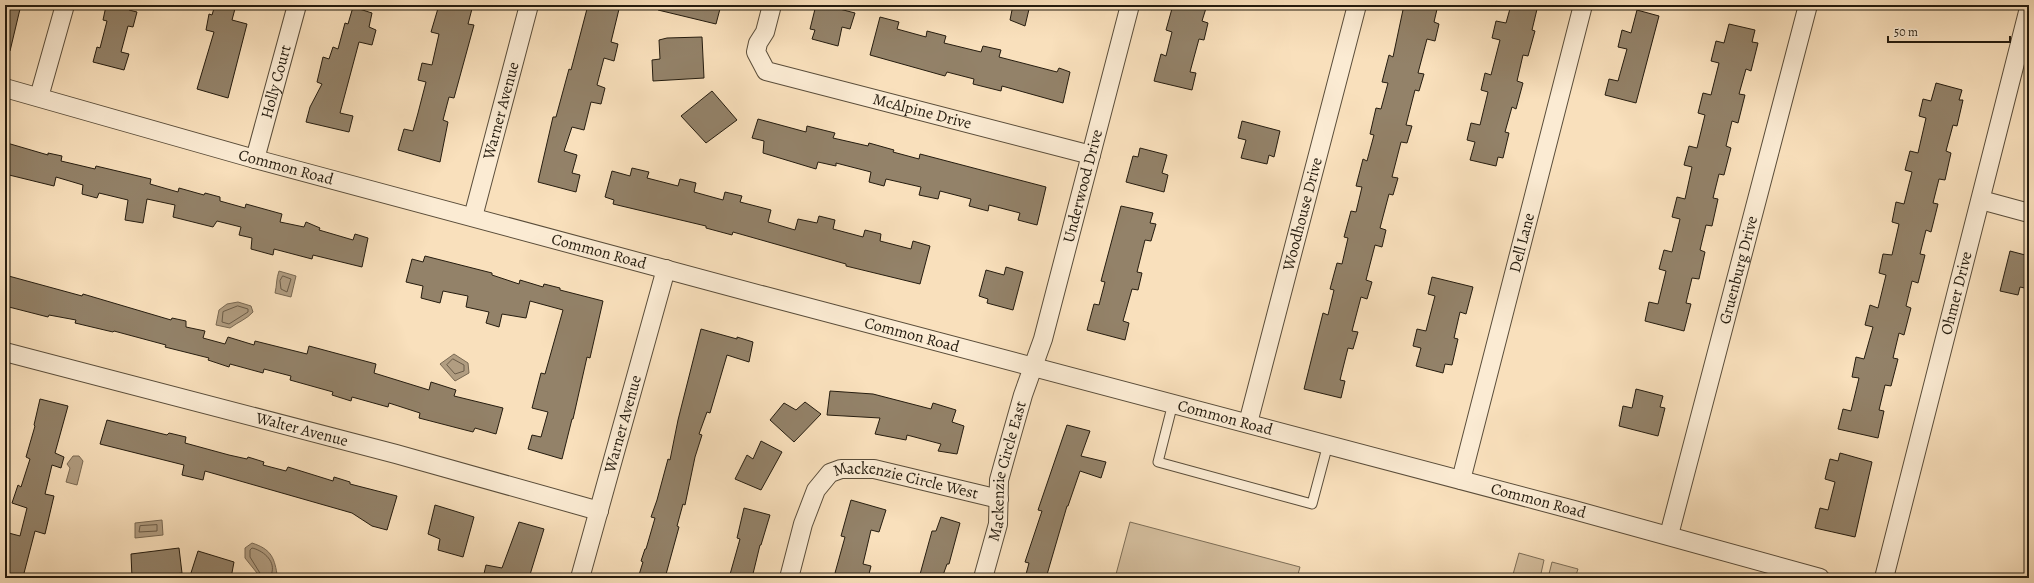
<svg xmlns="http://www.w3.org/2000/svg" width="2034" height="583" font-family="Alegreya,serif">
<rect width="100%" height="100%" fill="#f9e0bc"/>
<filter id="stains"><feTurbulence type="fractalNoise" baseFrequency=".005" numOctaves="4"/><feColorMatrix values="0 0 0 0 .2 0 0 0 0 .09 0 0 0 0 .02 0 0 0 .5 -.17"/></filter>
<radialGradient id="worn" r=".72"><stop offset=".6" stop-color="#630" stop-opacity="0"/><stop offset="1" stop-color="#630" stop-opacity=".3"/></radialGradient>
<!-- green -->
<path fill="#d5bf9f" stroke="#7d6e57" d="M1130,522L1300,567L1297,578H1115Z
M1519,553L1544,560L1540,578H1512Z
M1552,562L1578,569L1575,578H1548Z"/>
<!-- water -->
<path fill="#b19d81" stroke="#796953" d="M279,271L296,276L291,297L275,293C277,285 276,279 279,271Z
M238,302L251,306L253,312C247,319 238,322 230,328L216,325L219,310L227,304Z
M454,354L468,363L469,373L455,381L440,364Z
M73,456H79L83,461L77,485L66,482L70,468L67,464Z
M162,520L163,535L135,538V523Z
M252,543C270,549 274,556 277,574L272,578H261L245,558V548Z"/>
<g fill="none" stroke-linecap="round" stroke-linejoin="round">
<!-- shore -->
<path stroke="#6b5c48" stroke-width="1" d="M283,276L291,279L287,292L281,289L280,281Z
M238,306L248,309V312L229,324L222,322L223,312Z
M453,359L464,365V371L455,374L447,365Z
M157,525V531L139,532L140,526Z
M263,578L250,557V550L252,548C262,550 275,560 272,572C272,574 270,576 270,578"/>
</g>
<!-- building -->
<path fill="#938269" stroke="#251c0f" d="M5,5L20,9L10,51L5,50Z
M109,5H130L129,10L137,12L133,27L128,26L121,52L129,54L124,70L93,62L97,47L100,48L107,21L103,20L106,6Z
M215,5H236L232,20L247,24L228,98L197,89L214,32L206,30L209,14L212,15Z
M439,5H473L468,24L474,25L454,98L449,97L443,120L448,122L440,162L398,150L404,129L413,131L418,113L426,82L418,80L422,63L432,65L439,34L431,32Z
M588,5H620L611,42L618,44L614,61L604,58L597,85L605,88L601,104L591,102L584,130L572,127L564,151L577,155L572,173L580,175L576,192L538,182L553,117H556L569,69L571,70Z
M659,5H721L716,24L658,10Z
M816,5H824L855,13L850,29L842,27L838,46L812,39L815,30L810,29Z
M1013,5H1030L1025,26L1010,20Z
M1173,5H1207L1202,21L1208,23L1204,40L1199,39L1190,72L1196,73L1192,90L1154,81L1161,54L1166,56L1172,32L1166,30Z
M1404,5H1438L1434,22L1439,24L1435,41L1427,39L1418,73L1424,74L1419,91L1415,90L1406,125L1412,126L1407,143L1401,142L1392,177L1398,178L1393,195L1389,194L1380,228L1386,230L1382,247L1375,245L1366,280L1372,282L1367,299L1361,297L1352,331L1358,332L1353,349L1348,348L1340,380L1345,381L1341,398L1304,389L1323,313L1328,315L1334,290L1330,289L1337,263L1342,264L1348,238L1344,237L1351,211L1356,212L1362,187L1356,186L1363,159L1367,161L1374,135L1370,134L1376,108L1381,109L1388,83L1382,82L1389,55L1393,57Z
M1511,5H1538L1532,30L1535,31L1528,56L1523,55L1517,81L1523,83L1516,109L1512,107L1505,132L1509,133L1503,158L1498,157L1496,166L1470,160L1475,142L1467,140L1471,123L1480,125L1488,92L1481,90L1485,73L1491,75L1500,40L1492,38L1496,21L1506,23Z
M353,7L372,13L369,27L376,30L372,45L359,42L340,113L353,116L349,132L306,122L310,107L322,84L317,82L323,57L329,59L333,47L338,49L345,23L348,24Z
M1637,10L1659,16L1636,103L1605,95L1609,79L1618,81L1627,49L1618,47L1622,30L1631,33Z
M880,17L899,22L897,29L926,37L927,31L946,36L944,43L981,52L983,46L1001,50L999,57L1057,72L1059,68L1070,72L1063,103L1002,86L1001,91L973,84L974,79L947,72L945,76L870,55Z
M1729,24L1755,30L1752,42L1758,43L1751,71L1746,69L1739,94L1745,95L1738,123L1732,121L1726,146L1731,148L1724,175L1719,174L1713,198L1718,199L1712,226L1706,225L1700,250L1705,252L1699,279L1692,278L1686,303L1691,304L1684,331L1645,321L1649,302L1658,304L1666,271L1659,269L1664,250L1672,252L1680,219L1672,217L1677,197L1685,199L1692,167L1684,165L1689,146L1697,148L1705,115L1698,113L1703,93L1711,95L1719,63L1711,61L1716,41L1724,43Z
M702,37L704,78L653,81L652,60L660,59L659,40L667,38Z
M1936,83L1962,90L1959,100H1963L1957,126L1953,125L1946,151L1951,153L1945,180L1939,179L1933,203L1938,204L1931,232L1926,230L1920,254L1925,255L1918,283L1912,281L1906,306L1911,308L1904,335L1899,333L1893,358L1898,359L1891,386L1885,385L1879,410L1884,411L1878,438L1838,429L1843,409L1851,411L1859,378L1852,377L1856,357L1864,359L1873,327L1865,325L1870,305L1878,308L1886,275L1879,273L1883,254L1892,255L1899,224L1892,222L1896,202L1904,204L1912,172L1905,170L1910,151L1918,153L1926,118L1919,116L1923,99L1931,101Z
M712,91L737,120L706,143L681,116Z
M758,119L806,132L807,126L835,133L833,138L868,146L869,143L894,150L893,152L919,159L920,154L1046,187L1037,225L1018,220L1020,213L989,205L988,211L969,206L971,199L940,191L938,199L919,195L921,187L886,179L884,186L869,182L871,172L836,163V166L818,162L816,169L763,153L764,141L752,138Z
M1242,121L1280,131L1274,157L1269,155L1267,164L1241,158L1246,140L1238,138Z
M7,143L48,155V153L62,156L61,161L95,169L96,166L151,179L150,184L178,192L179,188L204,195L205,193L220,197V201L245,208L246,204L282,214L280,222L304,227L306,222L320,228L319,230L353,240L355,234L368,238L362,267L313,255L312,259L274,249L273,255L251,249L252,238L239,235L241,227L217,221L213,227L173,217L175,205L147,199L143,223L125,220L128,200L99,193L97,198L82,194L83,185L56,177L54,186L5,174Z
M1140,148L1167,155L1162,173L1168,175L1164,192L1126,182L1133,156L1138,157Z
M632,168L649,172L647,178L678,186L680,179L696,183L694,192L723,200L725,192L742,196L740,202L771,210L768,222L795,230L798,219L817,223L819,216L835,220L833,229L863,237L865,230L881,234L880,241L911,249L913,241L930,246L920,284L846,266V264L733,232L732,235L706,228V226L613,204L614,200L605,197L612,171L630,176Z
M1121,206L1153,213L1150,223L1156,224L1151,241L1145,240L1137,272L1142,273L1138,290L1132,289L1123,321L1129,323L1125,340L1087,330L1094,304L1099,305L1105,282L1101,281Z
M2010,251L2029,256V289L2020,287L2018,295L2000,291Z
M425,256L492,273V275L519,284L520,280L543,287L544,284L560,288V290L603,301L590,358L587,357L573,419H572L562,459L528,449L532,435L541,437L548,412L532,408L541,373L545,374L563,310L530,301L526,318L502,314L499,327L486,323L489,312L466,307L468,296L443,291L440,303L421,298L423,286L406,282L412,259L423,262Z
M1006,267L1023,272L1013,310L987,303L988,299L979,296L986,270L1004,275Z
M5,275L82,296L83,294L171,320L172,318L186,321V327L205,331L203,338L225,344L228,337L254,345L255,341L307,354L309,346L376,364L374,373L429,390L431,382L456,390L454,396L503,408L496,434L475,428L473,432L419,418L420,413L389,403L388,407L352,397L351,401L332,395L333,392L290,380L291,376L264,369L263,373L230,364L229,367L208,360L209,358L165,347L166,345L114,331L113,332L75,323L76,320L49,315L48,317L5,306Z
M1432,277L1473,287L1466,314L1460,312L1454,338L1458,339L1452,365L1445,364L1443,373L1416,366L1421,348L1413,346L1417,329L1426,331L1435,296L1428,294Z
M701,329L737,339V337L753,342L749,362L727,355L710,413L707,412L699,434L702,435L695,457L685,505L683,504L677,526L679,527L665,578H638L643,562L641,561L645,549H646L655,518L651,517L657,500L668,459L670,460L678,420Z
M1636,389L1663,396L1660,407L1665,408L1658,436L1619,426L1623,406L1632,408Z
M830,391L873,394L931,409L933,403L956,410L952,422L964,426L957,454L938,451L941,444L907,435L906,440L875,434L880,418L827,415Z
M40,399L68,406L55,453L64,457L61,468L52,465L45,494L54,496L45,534L35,531L23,577L5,573V532L20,536L27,508L12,503L18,485L21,487L30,459L26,457L35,426L34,425Z
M805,402L821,414L794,442L770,420L784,403L796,410Z
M107,420L167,435L169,433L186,437L185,443L229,455L247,459L248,457L264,462L263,465L286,471L288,467L333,481L334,477L350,482V484L397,496L387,530L372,526L352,513L205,471L203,480L182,475L184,465L100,444Z
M1067,425L1090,431L1081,456L1106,462L1101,478L1080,471L1068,506H1067L1046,578H1025L1029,563L1025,562L1042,511L1038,510Z
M761,441L782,452L761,490L735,479L747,455L753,459Z
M1840,453L1872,462L1855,537L1815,528L1820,508L1828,510L1835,482L1825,479L1830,459L1838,461Z
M851,500L886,510L879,532L871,530L863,564L871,566L868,578H841L842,575L835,573L845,537L841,536Z
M435,505L474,517L463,557L438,550L440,539L428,534Z
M744,508L770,515L761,545H760L752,578H729L740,539L737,538Z
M941,517L960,523L949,564H947L942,578H919L932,531H936Z
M519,522L544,529L529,578H483L486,565L502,568Z
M179,548L182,573L148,578H132L131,554Z
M198,551L234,562L231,578H200L190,576Z"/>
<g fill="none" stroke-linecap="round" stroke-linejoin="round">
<defs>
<path id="service" d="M1173,403L1158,462L1312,504L1328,444"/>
<g id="minor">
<path id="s1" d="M772,5L765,32L758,43L756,52L766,71L1091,155"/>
<path id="s2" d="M5,88L255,159L765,296L1574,510L1820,578"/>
<path d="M39,97L65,5"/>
<path id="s3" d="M255,159L297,5"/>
<path d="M1981,200L2029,213"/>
<path id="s4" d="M473,217L529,5"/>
<path id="s5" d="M5,352L396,454L599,511"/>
<path id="s6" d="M1248,423L1357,5"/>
<path id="s7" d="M1461,480L1583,5"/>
<path id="s8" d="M1669,535L1808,5"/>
<path id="s9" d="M580,578L666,269"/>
<path id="s10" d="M789,578L803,524L816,490L830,473L841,469H874L999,499"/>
<path id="s11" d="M983,578L998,524L999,480L1004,462L1023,395L1043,339L1130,5"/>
<path id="s12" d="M1884,578L2029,8"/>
</g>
</defs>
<!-- service casing -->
<use href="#service" stroke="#5a4d3a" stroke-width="11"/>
<!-- minor casing -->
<use href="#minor" stroke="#5a4d3a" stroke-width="20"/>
<!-- service -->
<use href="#service" stroke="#fbebd3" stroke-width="9"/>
<!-- minor -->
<use href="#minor" stroke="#fbebd3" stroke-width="18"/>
</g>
<g text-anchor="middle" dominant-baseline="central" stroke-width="3" stroke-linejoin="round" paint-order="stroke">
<!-- street labels -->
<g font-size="16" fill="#251c0f" stroke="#fbebd3">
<text stroke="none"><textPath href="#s3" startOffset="80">Holly Court</textPath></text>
<text stroke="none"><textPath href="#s4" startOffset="110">Warner Avenue</textPath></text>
<text stroke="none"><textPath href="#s1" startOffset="233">McAlpine Drive</textPath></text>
<text stroke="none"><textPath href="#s2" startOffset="292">Common Road</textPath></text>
<text stroke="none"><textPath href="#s11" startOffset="406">Underwood Drive</textPath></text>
<text stroke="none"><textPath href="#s6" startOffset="216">Woodhouse Drive</textPath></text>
<text stroke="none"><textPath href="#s7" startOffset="245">Dell Lane</textPath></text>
<text stroke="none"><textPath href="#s2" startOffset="616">Common Road</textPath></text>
<text stroke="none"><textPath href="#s8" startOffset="274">Gruenburg Drive</textPath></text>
<text stroke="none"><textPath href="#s12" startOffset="294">Ohmer Drive</textPath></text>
<text stroke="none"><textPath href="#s2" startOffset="940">Common Road</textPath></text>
<text stroke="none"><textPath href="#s2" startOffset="1264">Common Road</textPath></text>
<text stroke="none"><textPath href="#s9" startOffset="160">Warner Avenue</textPath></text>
<text stroke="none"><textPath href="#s5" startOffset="307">Walter Avenue</textPath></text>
<text stroke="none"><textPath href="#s11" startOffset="110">Mackenzie Circle East</textPath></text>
<text stroke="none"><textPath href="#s10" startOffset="192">Mackenzie Circle West</textPath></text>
<text stroke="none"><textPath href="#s2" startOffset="1588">Common Road</textPath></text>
</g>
</g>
<!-- margin -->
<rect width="2034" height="583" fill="none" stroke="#f9e0bc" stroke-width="20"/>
<rect x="6" y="6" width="2022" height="571" fill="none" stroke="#251c0f" stroke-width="2"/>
<rect x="10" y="10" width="2014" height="563" fill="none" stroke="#251c0f"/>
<!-- scale -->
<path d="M1888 36v6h122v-6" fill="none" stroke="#251c0f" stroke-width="2"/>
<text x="1894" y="36" font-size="12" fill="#251c0f" stroke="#fbebd3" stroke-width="3" paint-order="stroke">50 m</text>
<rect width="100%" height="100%" filter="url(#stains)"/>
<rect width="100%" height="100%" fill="url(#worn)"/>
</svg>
